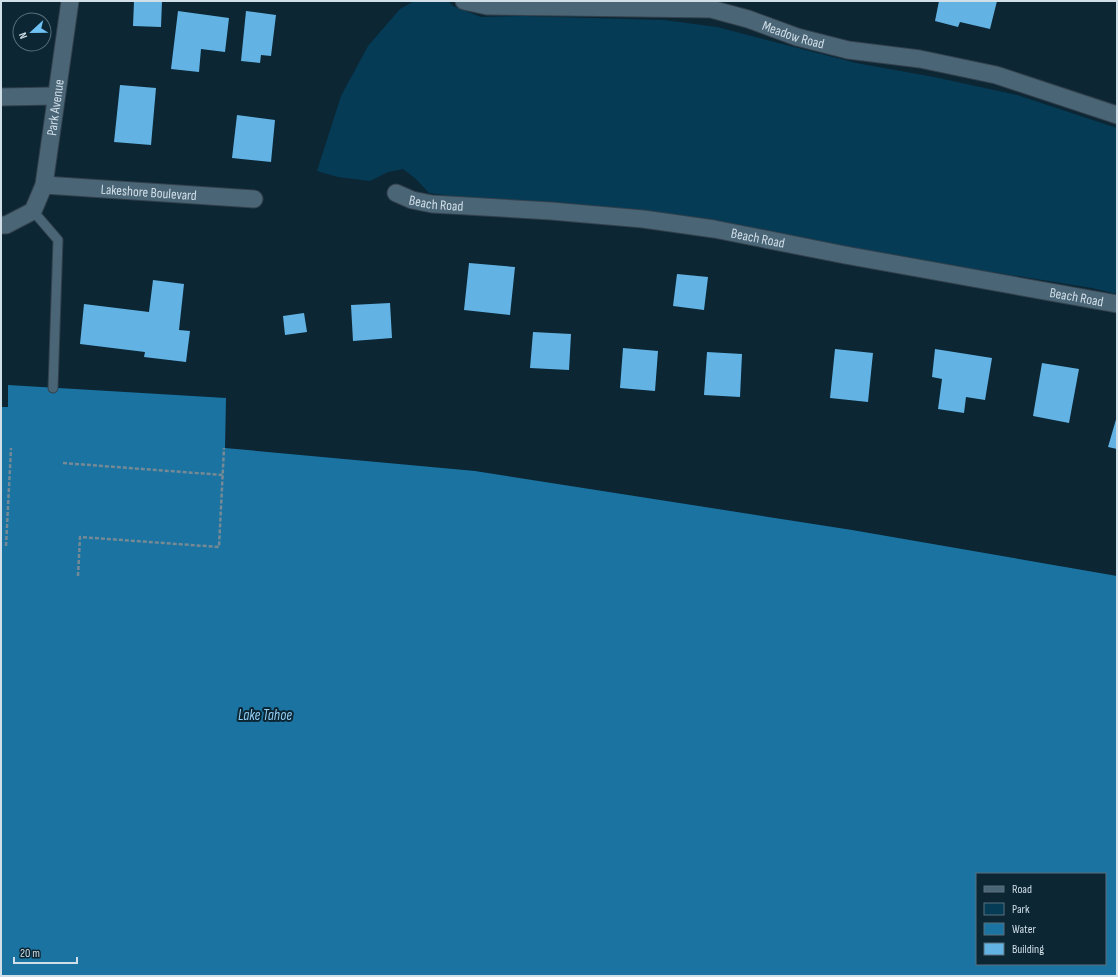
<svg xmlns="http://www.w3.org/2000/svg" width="1118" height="977" font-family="'Sofia Sans Condensed',sans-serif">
<rect width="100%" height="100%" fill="#0c2634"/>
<!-- green -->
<path fill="#053b55" d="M414,1H448L453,6L481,17L523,16L664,20L717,27L856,63L934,77L1017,95L1117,128V294L1092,288L904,258L625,209L556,202L466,198L429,193L416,179L403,169L388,172L370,181L338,177L317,171L341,96L368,46L400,9Z"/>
<!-- water -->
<path fill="#1a73a1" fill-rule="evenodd" d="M8,385L226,398L225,448L475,471L852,530L1117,576V976H1V407H8ZM977,874H1105V964H977Z"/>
<!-- building -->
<path fill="#62b3e4" d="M134,1H162L161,27L133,26Z
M939,1H997L990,29L960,22L958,27L935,21Z
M178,11L229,18L225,52L201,49L199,72L171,69Z
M246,11L276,15L271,56L261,55L260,63L241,61Z
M120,85L156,88L151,145L114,142Z
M237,115L275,120L271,162L232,158Z
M469,263L515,267L510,315L464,310Z
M677,274L708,277L704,310L673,306Z
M153,280L184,284L179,330L190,331L186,362L144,357L145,352L80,344L84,304L149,312Z
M390,303L392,338L353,341L351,305Z
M304,313L307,332L285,335L283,316Z
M533,332L571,334L569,370L530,368Z
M623,348L658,351L655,391L620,388Z
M835,349L873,353L868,402L830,398Z
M935,349L992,358L985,400L966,397L964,413L938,409L942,379L932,377Z
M707,352L742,354L740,397L704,395Z
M1042,363L1079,369L1069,423L1033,416Z
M1117,416V449L1108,447Z"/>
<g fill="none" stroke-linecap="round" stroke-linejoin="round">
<defs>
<path id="service" d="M33,211L58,240L53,388"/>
<g id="minor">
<path id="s1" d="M464,1L487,6L711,9L748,19L797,37L848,50L920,59L996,75L1117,115"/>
<path d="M1,97L56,96"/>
<path id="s2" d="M44,185L254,199"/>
<path id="s3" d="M396,193L412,200L432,204L551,211L643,219L714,229L845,255L1117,304"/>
<path id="s4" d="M1,225H6L33,211L44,185L70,1"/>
</g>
</defs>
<!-- service casing -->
<use href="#service" stroke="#32404c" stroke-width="11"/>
<!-- minor casing -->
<use href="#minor" stroke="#32404c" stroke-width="19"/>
<!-- path -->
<path stroke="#768a95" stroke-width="2.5" stroke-dasharray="4 2" stroke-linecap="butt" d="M63,463L223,475
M6,546L11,448
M78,576L80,537L219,547L224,448"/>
<!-- service -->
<use href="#service" stroke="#4a6576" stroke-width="9"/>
<!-- minor -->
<use href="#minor" stroke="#4a6576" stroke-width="17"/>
</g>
<g text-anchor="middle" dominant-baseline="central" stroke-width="4" stroke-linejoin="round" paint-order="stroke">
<!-- street labels -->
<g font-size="14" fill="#d0dfe8" stroke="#0c2634">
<text stroke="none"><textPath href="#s1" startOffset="334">Meadow Road</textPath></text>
<text stroke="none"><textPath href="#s4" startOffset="142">Park Avenue</textPath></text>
<text stroke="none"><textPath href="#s2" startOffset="105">Lakeshore Boulevard</textPath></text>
<text stroke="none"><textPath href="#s3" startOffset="42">Beach Road</textPath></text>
<text stroke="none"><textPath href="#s3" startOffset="366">Beach Road</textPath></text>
<text stroke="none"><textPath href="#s3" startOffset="690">Beach Road</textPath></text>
</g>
<!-- water labels -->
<g font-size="15" font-style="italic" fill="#90ccf2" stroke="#0c2634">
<text x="265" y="715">Lake Tahoe</text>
</g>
</g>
<!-- border -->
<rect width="1118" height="977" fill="none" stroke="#d0dfe8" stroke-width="4"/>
<!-- legend -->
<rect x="976" y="873" width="130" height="92" fill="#0c2634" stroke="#5a707c"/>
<rect x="984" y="886" width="20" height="6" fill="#4a6576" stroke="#5a707c"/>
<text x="1012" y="893" font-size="12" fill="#d0dfe8">Road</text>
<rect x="984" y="903" width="20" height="12" fill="#053b55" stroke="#5a707c"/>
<text x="1012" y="913" font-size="12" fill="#d0dfe8">Park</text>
<rect x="984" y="923" width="20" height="12" fill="#1a73a1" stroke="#5a707c"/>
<text x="1012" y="933" font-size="12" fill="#d0dfe8">Water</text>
<rect x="984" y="943" width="20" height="12" fill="#62b3e4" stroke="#5a707c"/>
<text x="1012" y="953" font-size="12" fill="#d0dfe8">Building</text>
<!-- north arrow -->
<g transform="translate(32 32) rotate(248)"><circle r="19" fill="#0c2634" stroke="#5a707c"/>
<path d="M0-3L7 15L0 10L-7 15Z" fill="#70c2f4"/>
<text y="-6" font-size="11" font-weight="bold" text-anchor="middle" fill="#d0dfe8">N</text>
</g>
<!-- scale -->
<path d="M14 957v6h63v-6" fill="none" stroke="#d0dfe8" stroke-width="2"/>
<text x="20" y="957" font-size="12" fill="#d0dfe8" stroke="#0c2634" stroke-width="3" paint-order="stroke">20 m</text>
</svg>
